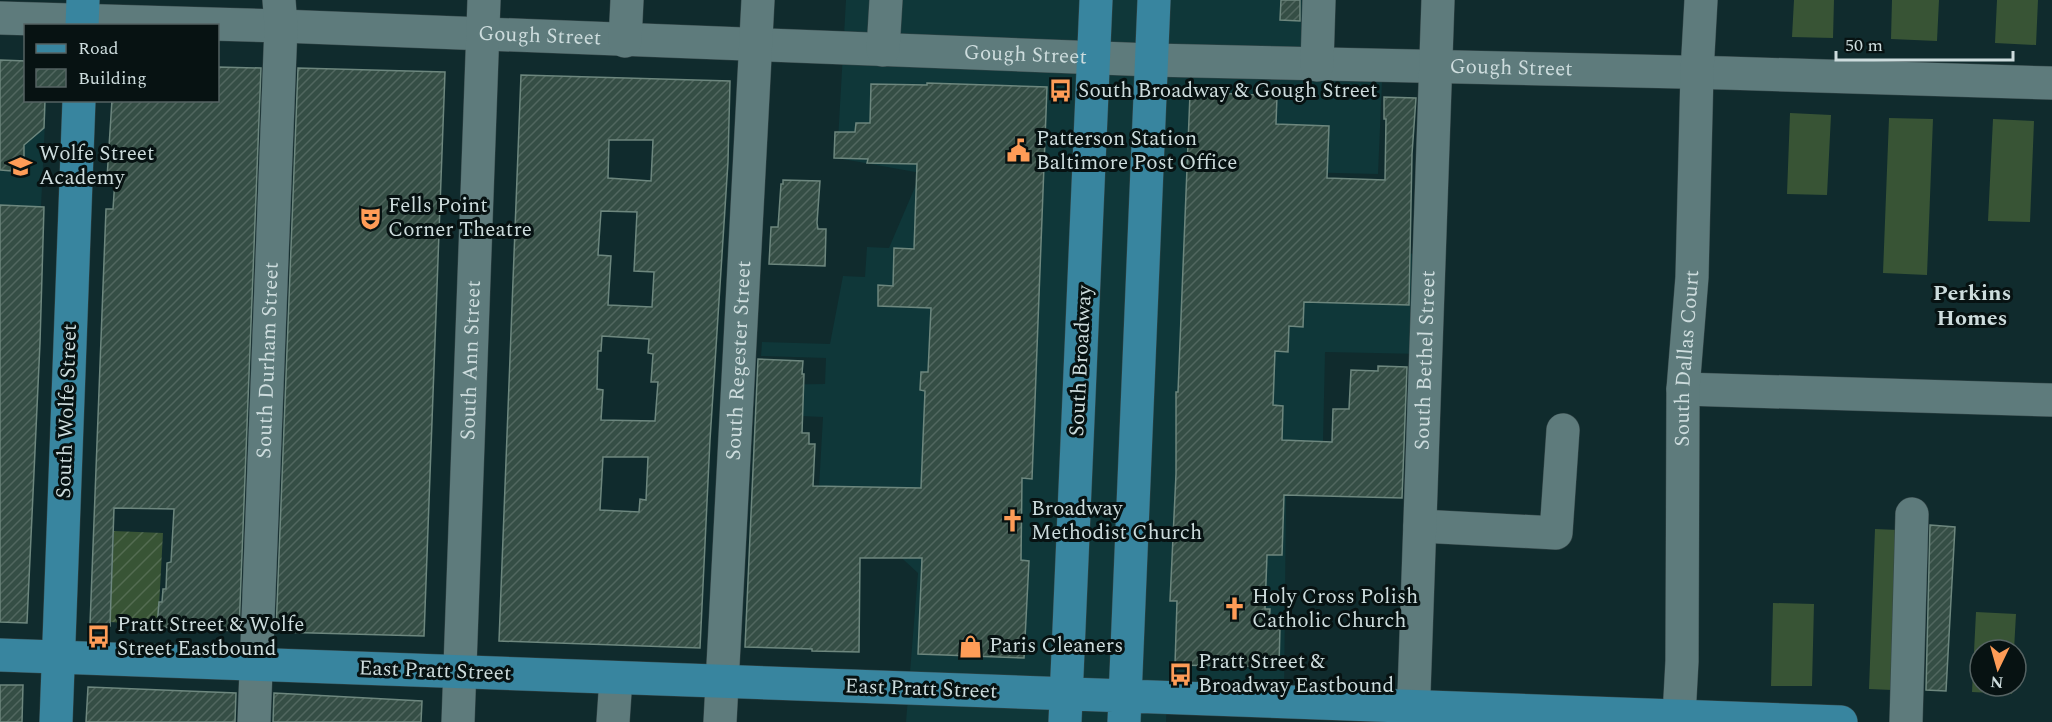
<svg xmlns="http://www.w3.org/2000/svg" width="2052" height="722" font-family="Spectral,serif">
<defs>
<pattern id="garden-furrows" width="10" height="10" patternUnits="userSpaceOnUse" patternTransform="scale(1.5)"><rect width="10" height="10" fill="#385435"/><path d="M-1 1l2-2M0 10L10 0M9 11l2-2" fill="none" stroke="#546c52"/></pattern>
<pattern id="building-hatch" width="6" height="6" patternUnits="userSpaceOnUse" patternTransform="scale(1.5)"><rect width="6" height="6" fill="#354e45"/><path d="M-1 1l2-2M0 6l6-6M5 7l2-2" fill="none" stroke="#51675f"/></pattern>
</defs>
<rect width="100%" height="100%" fill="#102b2d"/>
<!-- built -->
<path fill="#0f3739" d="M846,0H1320L1319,58L1383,59L1378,174L1294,172L1293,251L1427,254L1424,354L1325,352L1323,442L1263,495L1286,496L1284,701L1167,699L1166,722H906L918,573L892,549L816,541L823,417L758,414L760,385L825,384L826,358L761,356L762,342L830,344L843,276L865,277L867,247L889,248L921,173L837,158Z
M0,60L25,61L26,100L46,101L41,207L0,205Z"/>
<!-- grass -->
<path fill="#385435" d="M1794,0H1834L1833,38L1792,37Z
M1892,0H1939L1937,41L1891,39Z
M1997,0H2038L2036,45L1995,43Z
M1790,113L1831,115L1827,195L1787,194Z
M1889,118L1933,119L1927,275L1883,273Z
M1993,119L2034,121L2030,222L1988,221Z
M1875,529L1921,531L1915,691L1869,689Z
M1773,603L1814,604L1812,686H1771Z
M1976,612L2016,614L2014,650H1980V686H2013L2012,694L1972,692Z"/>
<!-- garden -->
<path fill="url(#garden-furrows)" d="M114,531L163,533L158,625L110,622Z"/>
<!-- building -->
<path fill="url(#building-hatch)" stroke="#6d877e" stroke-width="1.5" fill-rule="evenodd" d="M1281,0H1300V21L1280,20Z
M0,60L26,61V100H45L44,128L24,145V172L0,170Z
M218,67L261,68L239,631L157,627L159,602H162L163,589H166L167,563L171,562L174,509L114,508L110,626L90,625L106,209H113L115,179L107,178L112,100H218Z
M298,68L445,72L424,636L276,632Z
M521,75L730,81L728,162L710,440L700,648L499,641ZM609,140H653L651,181L608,178ZM601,211L637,212L634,271L654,272L652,307L608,305L611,256L598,255ZM602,336L649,339L648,353L653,354L651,382H658L655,421L601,420L603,390L597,389L598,351H601ZM603,457H648L646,500L640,499L639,512L600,510Z
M927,83L1047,87L1032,479L1022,478L1021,560L1029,561L1024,658L918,654L922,558H860L859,652L812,651V649L745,647L758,359L803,361L802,374H804L802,433H809V444H815L813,486L921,488L925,391L920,390L921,372H928L931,308L878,306V285L893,286L894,248L914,249L917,164L867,163L868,159L834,158L835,132H855L856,123H870L871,84L927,85Z
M1197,92L1277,96L1276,124L1329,126L1327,178L1385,180L1386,119H1384V97L1416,98L1412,154L1409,305L1304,302L1303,327L1289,326L1288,352L1275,351L1273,405L1283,406L1282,440L1332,442L1333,409H1349L1351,370L1378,371V366L1407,367L1402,498L1284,495L1282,555H1267L1265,609H1270L1269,625L1280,626L1279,667L1175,665L1177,601H1170L1176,474V392H1178L1190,94H1197Z
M783,180L820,181L817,223L818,229H826L825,266L769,264L771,227H778L781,184H783Z
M0,205L44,207L40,343L27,623L0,622Z
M1930,525L1955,527L1946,691L1926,690Z
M0,685H23L22,722H0Z
M88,687L236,693L235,722H86Z
M274,693L422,701L421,722H273Z"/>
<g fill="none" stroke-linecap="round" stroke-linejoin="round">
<defs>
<g id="minor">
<path id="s1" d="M0,18L281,26L1152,60L1725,73L2052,83"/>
<path d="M625,41L627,0"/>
<path d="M883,50L886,0"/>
<path d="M1317,65L1319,0"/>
<path d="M1683,389L2052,400"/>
<path d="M1420,526L1556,533L1563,430"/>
<path id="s2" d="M1679,716L1682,661L1683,389L1692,277L1697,72L1701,0"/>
<path id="s3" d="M254,722L281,26L279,0"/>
<path id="s4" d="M458,722L484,0"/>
<path d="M613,722L616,678"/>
<path id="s5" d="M720,722L758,0"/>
<path id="s6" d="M1413,722L1438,0"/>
<path d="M1906,722L1912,514"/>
</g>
<path id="major" d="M82,26L83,0
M0,655L1841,722
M56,722L79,100
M1065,722L1096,0
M1124,722L1154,0"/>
</defs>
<!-- minor casing -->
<use href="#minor" stroke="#354749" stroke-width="34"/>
<!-- major casing -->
<use href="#major" stroke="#354749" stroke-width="34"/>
<!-- minor -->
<use href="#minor" stroke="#5e7b7c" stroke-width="33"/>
<!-- major -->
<use href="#major" stroke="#38859f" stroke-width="33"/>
</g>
<!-- icons -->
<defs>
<symbol id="bus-bare" viewBox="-9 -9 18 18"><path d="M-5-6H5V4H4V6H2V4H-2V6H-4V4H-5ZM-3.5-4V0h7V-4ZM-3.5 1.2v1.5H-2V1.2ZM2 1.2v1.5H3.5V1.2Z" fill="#fe9c57" stroke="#071212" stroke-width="2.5" paint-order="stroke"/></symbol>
<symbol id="civic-bare" viewBox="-9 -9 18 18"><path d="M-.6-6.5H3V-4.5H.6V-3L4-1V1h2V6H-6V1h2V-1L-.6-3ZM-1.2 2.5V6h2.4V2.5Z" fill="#fe9c57" stroke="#071212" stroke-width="2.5" paint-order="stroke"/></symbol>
<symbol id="school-bare" viewBox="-9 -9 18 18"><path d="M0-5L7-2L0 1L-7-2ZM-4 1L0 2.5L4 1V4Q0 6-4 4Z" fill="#fe9c57" stroke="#071212" stroke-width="2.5" paint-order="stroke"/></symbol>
<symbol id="theatre-bare" viewBox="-9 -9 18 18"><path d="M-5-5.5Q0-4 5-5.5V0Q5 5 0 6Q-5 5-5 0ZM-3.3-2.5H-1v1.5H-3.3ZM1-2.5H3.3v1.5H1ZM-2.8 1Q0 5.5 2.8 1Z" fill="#fe9c57" stroke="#071212" stroke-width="2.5" paint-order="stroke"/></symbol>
<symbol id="church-bare" viewBox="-9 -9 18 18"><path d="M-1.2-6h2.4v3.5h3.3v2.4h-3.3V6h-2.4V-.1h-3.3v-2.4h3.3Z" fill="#fe9c57" stroke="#071212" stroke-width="2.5" paint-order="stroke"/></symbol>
<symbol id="shop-bare" viewBox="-9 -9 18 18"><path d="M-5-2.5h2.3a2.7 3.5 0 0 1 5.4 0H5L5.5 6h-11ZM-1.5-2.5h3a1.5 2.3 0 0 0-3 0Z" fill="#fe9c57" stroke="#071212" stroke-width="2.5" paint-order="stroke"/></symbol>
</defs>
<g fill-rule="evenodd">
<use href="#bus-bare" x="1044" y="74" width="33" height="33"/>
<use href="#civic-bare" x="1002" y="134" width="33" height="33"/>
<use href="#school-bare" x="4" y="150" width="33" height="33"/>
<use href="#theatre-bare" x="354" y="202" width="33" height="33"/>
<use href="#church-bare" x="996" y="504" width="33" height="33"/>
<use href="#church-bare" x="1218" y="592" width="33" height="33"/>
<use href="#bus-bare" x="82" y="620" width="33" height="33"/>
<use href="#shop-bare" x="954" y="630" width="33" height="33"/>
<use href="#bus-bare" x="1164" y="658" width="33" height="33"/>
</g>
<g text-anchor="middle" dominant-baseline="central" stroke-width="6" stroke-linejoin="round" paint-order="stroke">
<!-- street labels -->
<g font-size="21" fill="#cddcdd" stroke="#071212">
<text stroke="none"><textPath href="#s1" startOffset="540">Gough Street</textPath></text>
<text stroke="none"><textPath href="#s1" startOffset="1026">Gough Street</textPath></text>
<text stroke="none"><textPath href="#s1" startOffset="1512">Gough Street</textPath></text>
<text stroke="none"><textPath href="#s2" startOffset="358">South Dallas Court</textPath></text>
<text stroke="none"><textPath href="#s3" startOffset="362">South Durham Street</textPath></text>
<text stroke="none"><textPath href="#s4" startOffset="362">South Ann Street</textPath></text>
<text stroke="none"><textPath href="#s5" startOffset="362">South Regester Street</textPath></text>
<text transform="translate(1081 361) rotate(-87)">South Broadway</text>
<text stroke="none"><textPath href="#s6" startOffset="362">South Bethel Street</textPath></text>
<text transform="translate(67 411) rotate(-88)">South Wolfe Street</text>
<text transform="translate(435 671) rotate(2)">East Pratt Street</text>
<text transform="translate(921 689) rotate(2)">East Pratt Street</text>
</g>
<!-- poi labels -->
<g font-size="21" fill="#cddcdd" stroke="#071212" text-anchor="start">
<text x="1078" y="91">South Broadway &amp; Gough Street</text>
<text x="1036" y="139">Patterson Station<tspan x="1036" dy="24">Baltimore Post Office</tspan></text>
<text x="39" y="154">Wolfe Street<tspan x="39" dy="24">Academy</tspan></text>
<text x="388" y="206">Fells Point<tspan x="388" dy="24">Corner Theatre</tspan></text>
<text x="1031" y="509">Broadway<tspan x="1031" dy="24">Methodist Church</tspan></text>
<text x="1252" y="597">Holy Cross Polish<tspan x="1252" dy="24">Catholic Church</tspan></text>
<text x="117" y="625">Pratt Street &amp; Wolfe<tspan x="117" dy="24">Street Eastbound</tspan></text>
<text x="989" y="646">Paris Cleaners</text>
<text x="1198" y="662">Pratt Street &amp;<tspan x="1198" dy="24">Broadway Eastbound</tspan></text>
</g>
<!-- neighbourhood labels -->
<g font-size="22" font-weight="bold" fill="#cddcdd" stroke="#071212">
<text x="1972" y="293">Perkins<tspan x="1972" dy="25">Homes</tspan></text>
</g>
</g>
<!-- legend -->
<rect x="24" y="24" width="195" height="78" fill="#071212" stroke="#566363" stroke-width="1.5"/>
<rect x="36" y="44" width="30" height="9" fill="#38859f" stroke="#566363" stroke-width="1.5"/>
<text x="78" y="54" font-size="18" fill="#cddcdd">Road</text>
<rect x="36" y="69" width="30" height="18" fill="url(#building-hatch)" stroke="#566363" stroke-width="1.5"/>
<text x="78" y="84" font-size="18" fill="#cddcdd">Building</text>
<!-- north arrow -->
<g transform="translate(1998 668) rotate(185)"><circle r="28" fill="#071212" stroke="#566363" stroke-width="1.5"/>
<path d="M0-4.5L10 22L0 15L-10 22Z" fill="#fe9c57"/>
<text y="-9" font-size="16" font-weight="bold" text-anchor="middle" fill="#cddcdd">N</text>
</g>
<!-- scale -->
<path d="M1836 51v9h177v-9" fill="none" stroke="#cddcdd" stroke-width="3"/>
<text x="1845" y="51" font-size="18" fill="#cddcdd" stroke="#071212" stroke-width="4.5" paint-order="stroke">50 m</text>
</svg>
